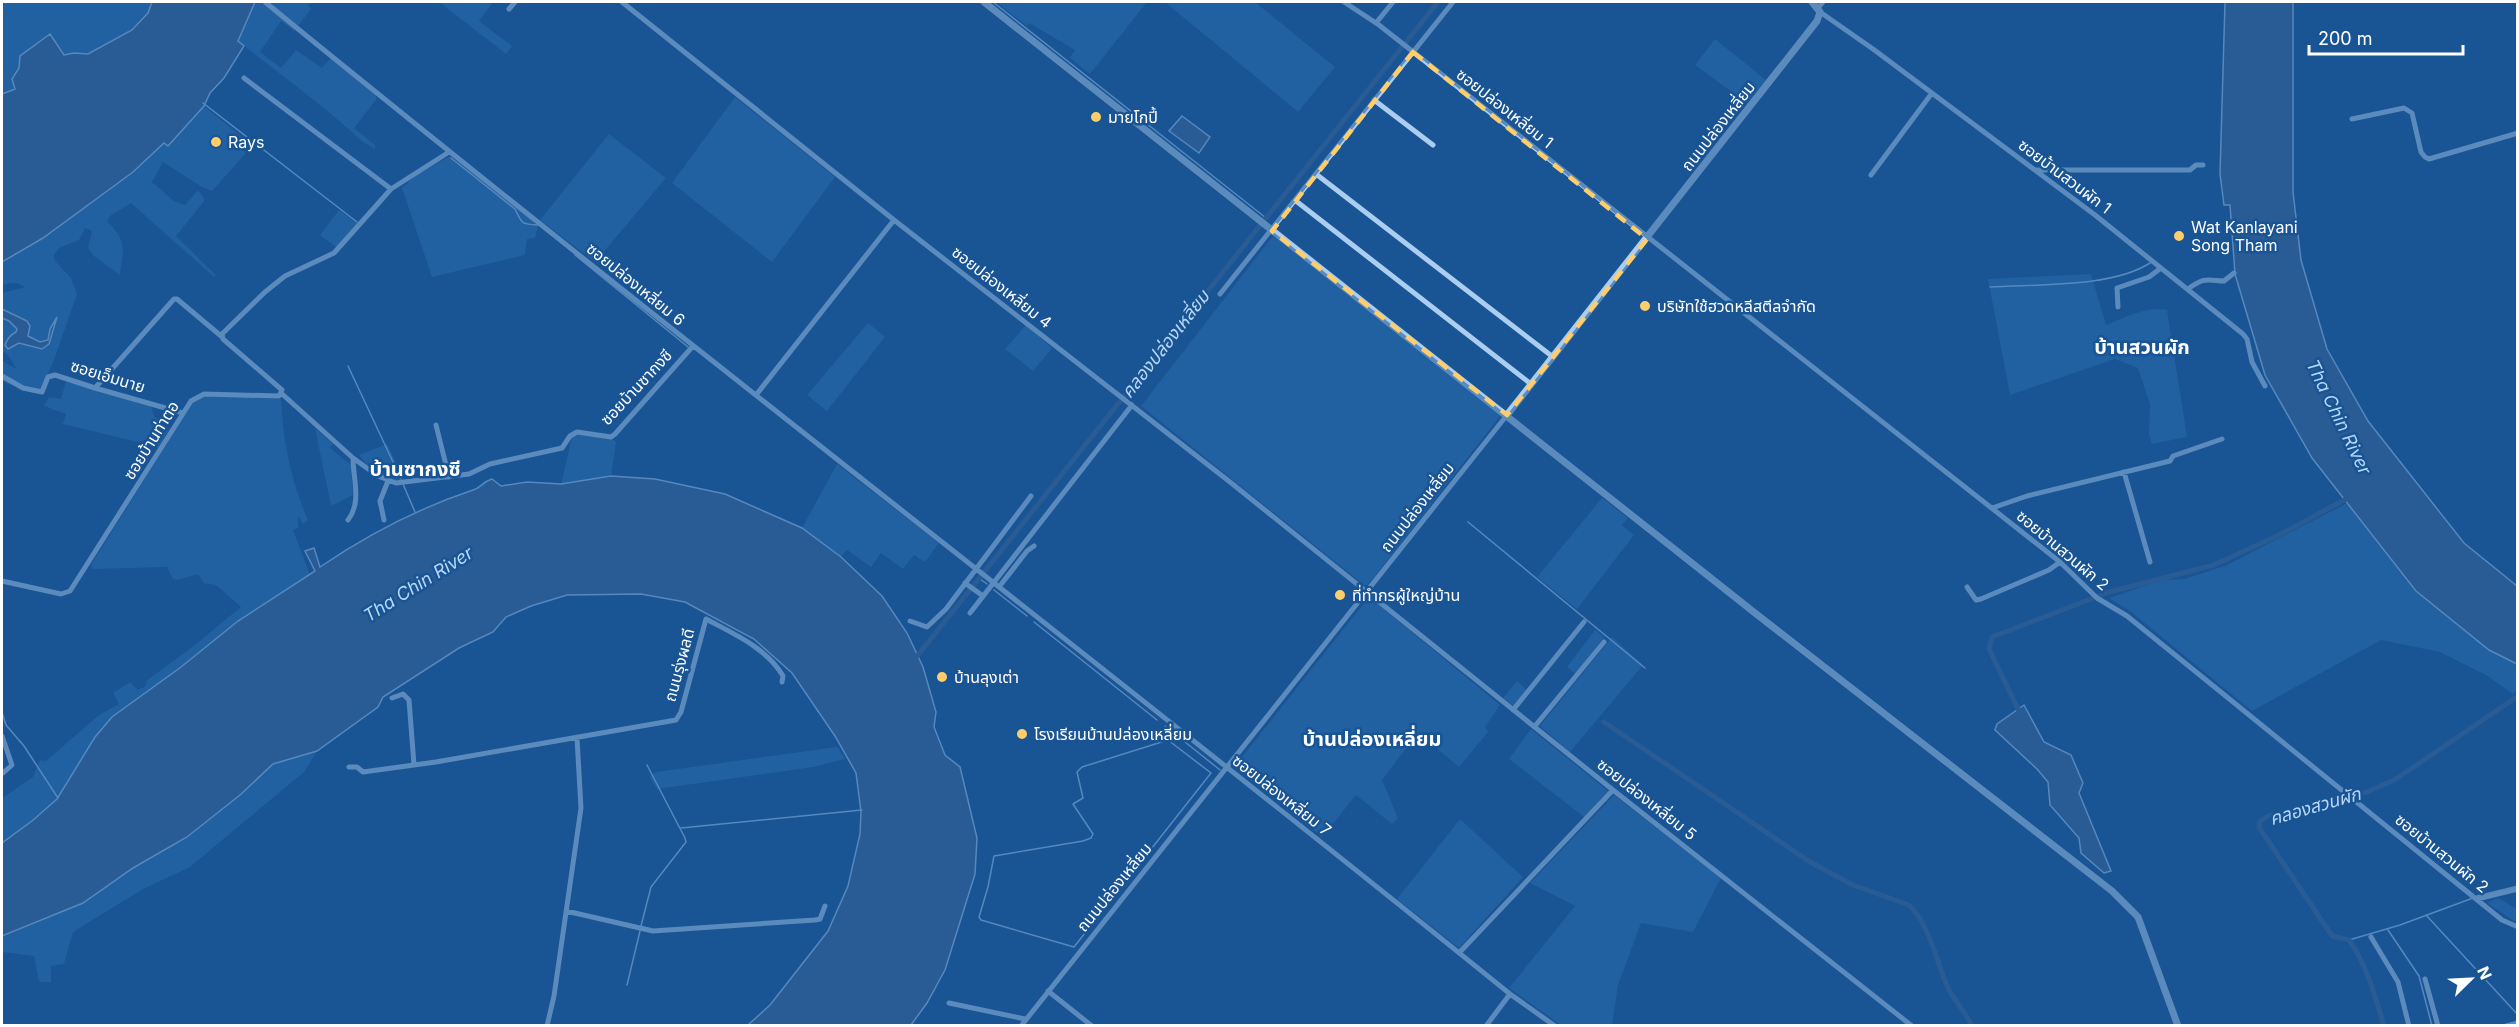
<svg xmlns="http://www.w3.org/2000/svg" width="2519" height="1027" font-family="Inter,'Noto Sans Thai',sans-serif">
<rect width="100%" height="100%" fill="#195494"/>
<!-- green -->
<path fill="#2c6fb2" d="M2,2H152L148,13L132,30L88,54L74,53L64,55L50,35L19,68L15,89L2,94Z
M255,2H311L308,6L311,9L294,31L281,21L260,52L281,68L296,50L322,68L331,58L376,95V100L354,128L375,145V149L363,142L324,108L238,41Z
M439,2H493L479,21L512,46L506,54Z
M1001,2H1147L1090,74L1070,58L1075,50L1029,23L1027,26L999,4Z
M1165,2H1255L1335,67L1298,112Z
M1715,39L1766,80L1747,103L1695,65Z
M735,97L835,177L772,262L672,183Z
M204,106L248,142L242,150L246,153L212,191L202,187L163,162L152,182L174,201L185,205L198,190L205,200L176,236L216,275L214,277L131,203L110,216L107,221C128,243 123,246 120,275L94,256L88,248L92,231L85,228L79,240L59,248L54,255L55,261L71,278L77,294L53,363L45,379L43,394L8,384L2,380V361L17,369L7,354L2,351V318L9,321L17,329L8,349L19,343L42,349L49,344L50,329L48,340C40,342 34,341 28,336L27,321L2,309V293L25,287L17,283L2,284V262L43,238L164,143L168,145Z
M609,134L666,178L595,262L540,220Z
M450,156L532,220L538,227L535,238L527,239L525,255L432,277L402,188L415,176Z
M339,210L358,224L337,248L320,235Z
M1273,236L1501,415L1368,585H1364L1141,406Z
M2091,274L2106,325C2124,318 2147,305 2167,310L2187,437L2152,444L2149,435L2150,404L2138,368L2115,359L2010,395L1988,279Z
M868,323L885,337L827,411L807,395Z
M1026,325L1052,348L1033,371L1005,349Z
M66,381L151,406L154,416L169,429L158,448L146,440L138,442L63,424L66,414L44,406L49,397L61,399Z
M211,395L281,399C283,442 291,481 308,520L303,524L298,516V528L293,530L310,575L238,621L95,737L57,799L32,821L2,843V798L33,777L40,760L46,761L99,715L119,704L113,693L130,682L138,690L146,686V681L195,645L241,607L216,585L204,583L198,574L178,580L173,579L167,567L92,569L91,565L194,400L202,396Z
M315,428L333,444L330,448L351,465L353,495L331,506Z
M574,434L612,439L616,442L611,476L561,484L572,437Z
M387,444L405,481C390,482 367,467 359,455Z
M837,464L939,543L925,562L914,555L903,569L881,553L871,567L847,550L841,557L802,528Z
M1602,498L1628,518L1622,525L1634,535L1577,609L1537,577Z
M2347,503L2416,591L2489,650L2517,664V690L2513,694L2486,675L2440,652L2381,640L2252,711L2130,611L2109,598L2162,580L2185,579L2227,565Z
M1369,597L1500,705L1485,727L1488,732L1459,767L1418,733L1382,780L1398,818L1392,824L1356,795L1322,837L1234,767Z
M1595,630L1604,637L1575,674L1567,667Z
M1612,637L1643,665L1570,752L1540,726Z
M1517,681L1527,690L1514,706L1503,698Z
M1531,729L1608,791L1584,817L1509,759Z
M837,747L845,759L814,767L657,789L650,777L656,772Z
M317,751L304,772L190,867L143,889L73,932L64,964L51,966V982H39L34,956L2,952V936L83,903L133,868L187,837L240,795L273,764Z
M1614,795L1721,878L1693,932L1641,923L1618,985L1612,1025H1561L1509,988L1575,906L1530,883Z
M1460,819L1523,877L1459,948L1397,899Z
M2498,898L2517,909V923L2487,903Z"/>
<!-- water -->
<path fill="#3c6694" stroke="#9dc8f2" stroke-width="1.5" d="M152,2H255L238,41L244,46L224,78L210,93L204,106L168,146L164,143L133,172L43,238L2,262V94L15,89L12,79L19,68L20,56L50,34L64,55L74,53L88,54L132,30L148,13Z
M2225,2H2293V192L2301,260L2327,349L2368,421L2464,543L2517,586V664L2489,650L2416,591L2312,458L2265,375L2235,274L2230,205H2224L2220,174Z
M1182,116L1210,137L1199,153L1169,131Z
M2,309L27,321L30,326L28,336L40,342L48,340L50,329L57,317L49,344L42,349L19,343L8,349L5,345C7,339 10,335 16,332L17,329L9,321L2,318Z
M611,476L655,479L725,494L802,528L841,557L882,596L907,633L923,667L936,712L934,727L945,755L960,767L977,838L975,874L945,970L927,1003L911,1025H748L770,1005L828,931L848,886L860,834L861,812L856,773L835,736L792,673L754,639L685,602L641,594L567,595L531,606L506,617L493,632L459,648L383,697L378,707L317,751L273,764L240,795L187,837L133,868L83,903L2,936V843L32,821L57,799L95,737L112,717L181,667L238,621L315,571L305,551L314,548L320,567C367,535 419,508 473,490C481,488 482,482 492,479L501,486L527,482L561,484Z
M2024,705L2044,742L2071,755L2083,783L2079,793L2111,871L2104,873L2081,853L2079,838L2050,805L2048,782L2037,769L1995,730L1997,724Z"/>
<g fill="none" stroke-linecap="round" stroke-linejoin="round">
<!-- stream -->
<path stroke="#9dc8f2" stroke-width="1.5" d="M993,2L1266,218
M203,103L357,222
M451,158L515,209C522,224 521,224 538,225
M575,255L688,347
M1990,287C2036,284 2111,288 2150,263
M348,366L401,479
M403,484L415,512
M1468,522L1645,668
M980,579L987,584
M994,590L1027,616
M1034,622L1157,720
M2,712L6,725L24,746L58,798
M1165,726L1220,770
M1168,740L1211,773L1074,947L981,920L979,917L988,887L994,856L1083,841L1091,838L1093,834L1073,804L1083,798L1077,772L1082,767Z
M681,828L862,810
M2477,896L2518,886
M2426,915L2518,1015
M641,926L651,887L686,842L685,838L647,765
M2388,930L2419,976L2432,1026
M2349,940L2400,925L2473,898
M627,985L640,931"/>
<!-- canal -->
<path stroke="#3c6694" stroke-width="5" d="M914,660L1438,2
M2018,709L1989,649L1992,637L2109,592L2214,565L2279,535L2348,498
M1604,722L1810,862L1853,885L1909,905C1930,924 1937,965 1949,990C1956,1002 1966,1013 1972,1026
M2384,1026C2375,996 2367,965 2349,940L2332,936L2259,827L2260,821L2268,816L2367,792L2396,779L2518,696"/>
<!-- minor -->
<path stroke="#abcdf0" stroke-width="5" d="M265,2C676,338 1098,660 1510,994L1555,1026
M622,2L894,220L1230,482L1613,790L1912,1026
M1344,2L1379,25L2060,562L2097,598L2127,616L2502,920L2518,927
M1818,8L1823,2
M509,9L515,2
M1820,12L1873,49L2095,215L2243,334L2247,339L2252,362L2265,386
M1376,23L1393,2
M244,78L391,189
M1374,100L1433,145
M2352,119L2404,108L2412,113L2421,152L2425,157L2429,159L2518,133
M2035,170H2190L2196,165H2203
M1316,174L1553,357
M1871,175L1932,93
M1296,201L1531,384
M2188,289C2204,277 2206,280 2224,281L2234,273
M1220,294L1453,2
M2118,307L2117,288L2149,277L2161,268
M2,376L23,388L42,392L48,377L55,375L95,388L183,413
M95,388L174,299H177L221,336
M281,393L353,458L378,476L396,483L469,474L490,464L562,448L570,436L577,432L611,437L615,434L693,346
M756,395L894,220
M436,425L449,477
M2124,472L2150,562
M1992,508L2027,496L2170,461L2173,456L2222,439
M348,520C362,502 353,479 353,458
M384,520L380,501L388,481
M2,581L61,594L70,591L191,401L204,394L279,396L282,390L223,339L222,334L265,292L285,276L334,253L391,189L449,152
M965,583L983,596
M999,587L1027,551L1034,546
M1967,587L1976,600L1981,599L2049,570L2060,562
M970,613L1132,405
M910,621L927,627L946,609L1031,496
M392,698L403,694L409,700L414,765
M1513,710L1584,622
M1535,726L1604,642
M2,736L12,765L3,773
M349,767H357L363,772L436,762L676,720L681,712L706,619C732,633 767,648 783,676L782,682
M2477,899L2518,889
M566,911L653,931L815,920L820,919L825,906
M2371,937L2398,982L2409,1026
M1459,953L1613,790
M2425,979L2438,1026
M1048,991L1092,1026
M949,1003L1025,1019
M547,1026L554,996L581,808L577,738
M1021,1026L1507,415
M1486,1026L1510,994
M2506,1026L2518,1023"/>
<!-- tertiary -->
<path stroke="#abcdf0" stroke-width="7" d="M984,2L1755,613L2112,891L2138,917L2178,1026
M1507,415L1817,21L1820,12L1812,2"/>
</g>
<!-- marked area -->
<path d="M0 0H2519V1027H0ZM1413,52L1647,239L1507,415L1272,231Z" fill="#195494" fill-opacity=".55" fill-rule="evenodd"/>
<path fill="none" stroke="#ffcd69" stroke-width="4.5" stroke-dasharray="12 8" stroke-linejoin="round" d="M1413,52L1647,239L1507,415L1272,231Z"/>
<!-- markers -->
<g fill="#ffcd69" stroke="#195494" stroke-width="2">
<circle cx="1096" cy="117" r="6"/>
<circle cx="216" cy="142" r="6"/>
<circle cx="2179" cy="236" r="6"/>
<circle cx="1645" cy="306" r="6"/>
<circle cx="1340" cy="595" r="6"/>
<circle cx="942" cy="677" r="6"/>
<circle cx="1022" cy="734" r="6"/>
</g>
<g text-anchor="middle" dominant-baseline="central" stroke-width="5" stroke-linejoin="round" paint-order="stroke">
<!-- street labels -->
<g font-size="16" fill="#fff" stroke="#195494">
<text transform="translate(1505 108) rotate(38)">ซอยปล่องเหลี่ยม 1</text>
<text transform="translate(1718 126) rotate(-52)">ถนนปล่องเหลี่ยม</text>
<text transform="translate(2065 176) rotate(37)">ซอยบ้านสวนผัก 1</text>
<text transform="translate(636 284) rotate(39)">ซอยปล่องเหลี่ยม 6</text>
<text transform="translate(1002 287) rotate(38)">ซอยปล่องเหลี่ยม 4</text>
<text transform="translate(108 376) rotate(17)">ซอยเอ็มนาย</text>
<text transform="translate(636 387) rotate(-47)">ซอยบ้านซากงซี</text>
<text transform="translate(151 440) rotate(-58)">ซอยบ้านท่าตอ</text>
<text transform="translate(1417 507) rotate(-52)">ถนนปล่องเหลี่ยม</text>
<text transform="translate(2063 550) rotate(40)">ซอยบ้านสวนผัก 2</text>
<text transform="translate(679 665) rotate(-75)">ถนนรุ่งผลดี</text>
<text transform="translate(1282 795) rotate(38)">ซอยปล่องเหลี่ยม 7</text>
<text transform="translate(1647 799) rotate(38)">ซอยปล่องเหลี่ยม 5</text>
<text transform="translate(2442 853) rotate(39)">ซอยบ้านสวนผัก 2</text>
<text transform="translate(1114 887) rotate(-51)">ถนนปล่องเหลี่ยม</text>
</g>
<!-- poi labels -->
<g font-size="16" fill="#fff" stroke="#195494" text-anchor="start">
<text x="1108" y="117">มายโกปี้</text>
<text x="228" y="142">Rays</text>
<text x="2191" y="227">Wat Kanlayani<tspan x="2191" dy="18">Song Tham</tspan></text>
<text x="1657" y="306">บริษัทใช้ฮวดหลีสตีลจำกัด</text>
<text x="1352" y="595">ที่ทำกรผู้ใหญ่บ้าน</text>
<text x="954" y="677">บ้านลุงเต่า</text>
<text x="1034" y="734">โรงเรียนบ้านปล่องเหลี่ยม</text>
</g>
<!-- water labels -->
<g font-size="18" font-style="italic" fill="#b7d7f6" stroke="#195494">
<text transform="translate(1165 344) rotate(-52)">คลองปล่องเหลี่ยม</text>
<text transform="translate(2339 417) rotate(64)">Tha Chin River</text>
<text transform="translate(418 584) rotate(-32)">Tha Chin River</text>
<text transform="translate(2315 806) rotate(-16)">คลองสวนผัก</text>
</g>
<!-- quarter labels -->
<g font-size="20" font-weight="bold" fill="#fff" stroke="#195494">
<text x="2142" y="347">บ้านสวนผัก</text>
<text x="415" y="469">บ้านซากงซี</text>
<text x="1372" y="739">บ้านปล่องเหลี่ยม</text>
</g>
</g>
<!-- border -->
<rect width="2519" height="1027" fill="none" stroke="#ffffff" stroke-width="6"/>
<!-- north arrow -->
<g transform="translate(2471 979) rotate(66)" stroke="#195494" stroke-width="4.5" paint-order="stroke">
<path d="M0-4.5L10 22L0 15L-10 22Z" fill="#ffffff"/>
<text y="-9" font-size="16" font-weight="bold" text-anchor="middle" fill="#ffffff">N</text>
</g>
<!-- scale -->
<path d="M2309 45v9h154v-9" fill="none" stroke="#ffffff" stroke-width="3"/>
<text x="2318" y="45" font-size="18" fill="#ffffff" stroke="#195494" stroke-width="4.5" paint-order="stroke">200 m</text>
</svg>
